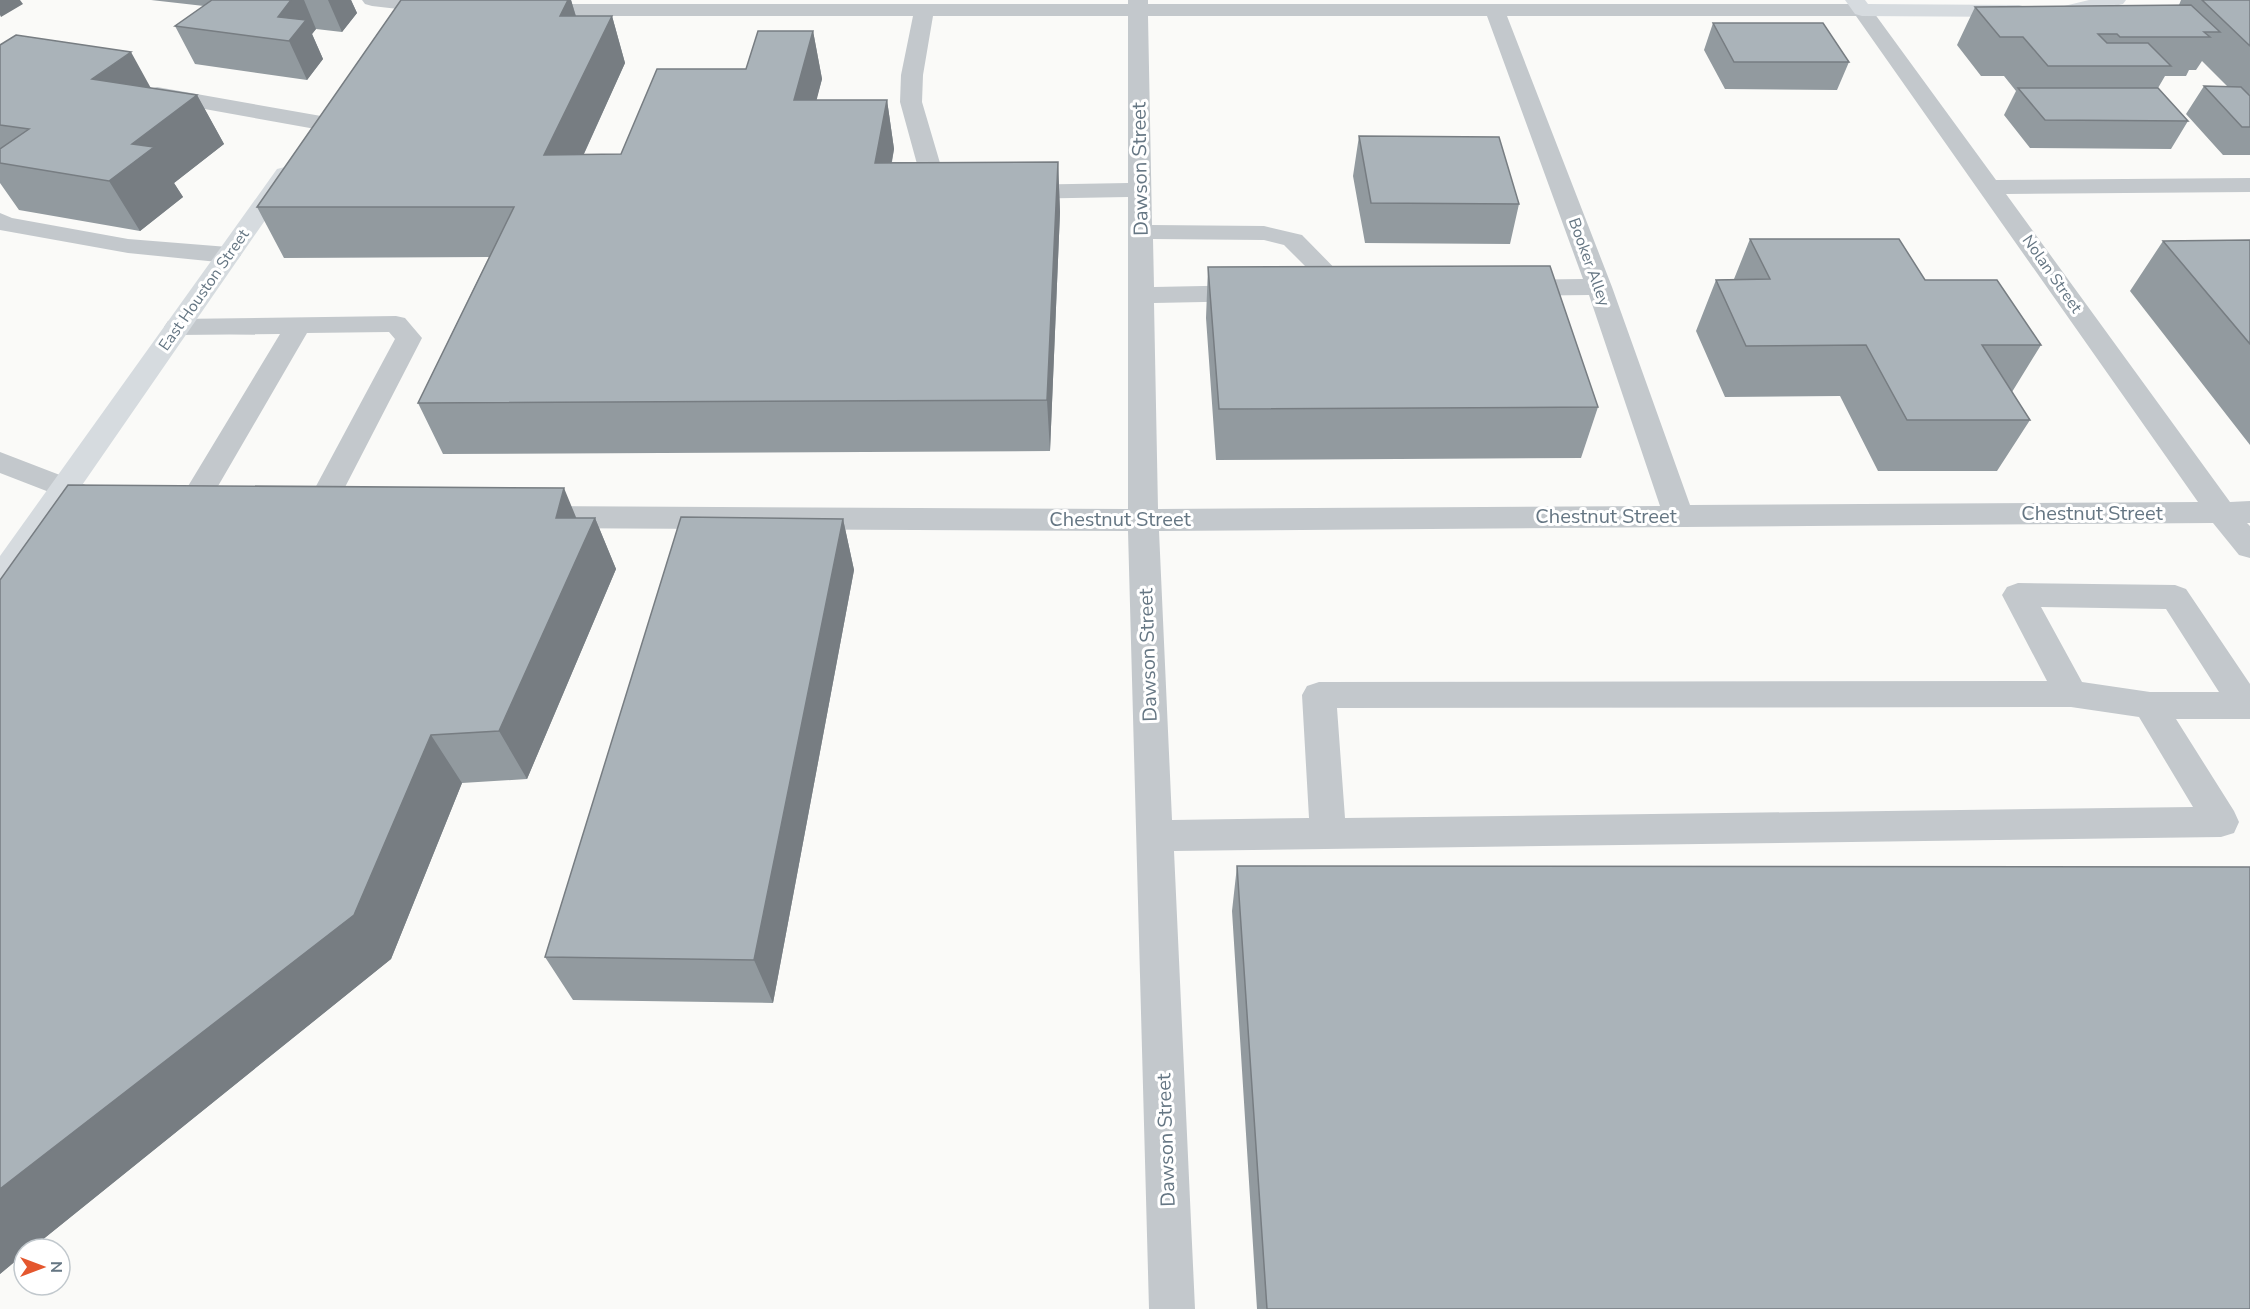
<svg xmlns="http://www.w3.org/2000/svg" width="2250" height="1309" font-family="'Nunito Sans',sans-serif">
<rect width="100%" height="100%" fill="#fafaf8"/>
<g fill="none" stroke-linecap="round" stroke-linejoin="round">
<!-- minor -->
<path fill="#c3c8cc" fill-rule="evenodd" d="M362,0H425L449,4L452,8L449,12L442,14L372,6L365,4Z
M1128,0H1148V4H1862L1869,6L1996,180L2250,178V192L2006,194L2230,502L2250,501V523H2247L2250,526V558L2239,555L2213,523L1159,531L1172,820L1309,818L1302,695L1307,686L1319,682L2047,681L2002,595L2007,587L2018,583L2175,585L2186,589L2250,684V719H2176L2234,811L2239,822L2234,833L2221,837L1174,851L1195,1309H1149L1128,531L532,528L521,525L517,517L521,509L532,506L1128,509V197L1013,199L1005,197L1001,192L1005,187L1013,185L1128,183V16H933L923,75L922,102L940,163L954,180L970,184L974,189L970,194L962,196L938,191L917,164L900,102L901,75L913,16H529L522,14L519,10L522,6L529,4H1128ZM1148,16H1487L1583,279L1512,280L1503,283L1499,288L1503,293L1512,296L1589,295L1660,506L1158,509L1154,303L1253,301L1262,298L1266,293L1262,288L1253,285L1154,287L1153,239L1264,240L1284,245L1335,296L1344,299L1353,296L1357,291L1302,235L1264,226L1152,225ZM1507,16H1856L2198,502L1690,505L1612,287ZM2041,607L2166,609L2219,692H2150L2082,682ZM2071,707L2139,717L2193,807L1345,818L1337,708Z
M157,87L321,116L329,118L332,123L329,128L321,130L149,99L146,94L149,89Z
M0,213L12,218L128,239L228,247L237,250L241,255L237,260L228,263L128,253L0,230Z
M396,316L405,318L422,338L326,524L315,527L304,524L300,516L395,339L389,332L307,333L196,524L185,527L174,524L170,516L280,334L177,335L168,333L164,327L168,321L177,319Z
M0,452L104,492L108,499L104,506L93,509L0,473Z"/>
<!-- major -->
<path fill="#d6dbdf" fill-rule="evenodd" d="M1845,0H1865L1868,4L2019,5L2026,7L2029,11L2026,15L2019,17L1862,16L1855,14Z
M285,167L293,169L297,174L11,588L0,592V556L277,169Z"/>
<!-- highway -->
<path fill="#d6dbdf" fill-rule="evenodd" d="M2089,0H2126L2123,4L2067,17L2060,15L2057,11L2060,7Z"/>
</g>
<!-- wall -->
<path fill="#929a9f" d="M151,0H351L357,13L342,32L316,29L312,34L323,59L307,80L195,64L175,26L204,6Z
M401,0H571L576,16H612L625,63L584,154H621L746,69L813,31L822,79L816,100H887L894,149L892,162H1058L1060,212L1050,451L443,454L418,403L489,257L284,258L257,207Z
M2181,0H2250V155H2223L2186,114L2204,86H2227L2202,61L2196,70H2189L2186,76H2165L2158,88L2188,121L2171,149L2030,148L2004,115L2016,91L2004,76H1981L1957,45L1975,7L2179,5Z
M1713,23L1849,62L1837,90L1725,89L1704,50Z
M0,45L151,88L197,95L224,144L174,183L183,197L140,231L19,210L0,183Z
M1359,136L1519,204L1510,244L1365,243L1353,176Z
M1750,239L1925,280L2041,345L2012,392L2030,420L1997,471H1878L1840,396L1725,397L1696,331L1716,280L1734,279Z
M2250,240V445L2130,291L2163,241Z
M1208,267L1598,407L1581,458L1216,460L1206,318Z
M576,518H595L616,569L527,779L462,783L391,959L31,1249H24V1254L0,1274V580Z
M843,519L854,570L773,1003L573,1000L545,957Z
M1237,866L2250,1309H1257L1232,911Z"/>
<!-- shaded-wall -->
<path fill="#777d82" d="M0,0H20L23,4L1,17L0,15Z
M291,0H304L316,29L312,34L323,59L307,80L278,17Z
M328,0H351L357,13L342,32Z
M568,0H571L584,44L560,16Z
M612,16L625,63L561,204L544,155Z
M813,31L822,79L804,149L794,100Z
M131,52L158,101L92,79Z
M197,95L224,144L174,183L183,197L140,231L109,181L132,144Z
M887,100L894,149L882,213L875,163Z
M1058,162L1060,212L1050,451L1047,400Z
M564,488L585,539L595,518L616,569L527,779L499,731Z
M843,519L854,570L773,1003L754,960Z
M431,735L462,783L391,959L31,1249H24V1254L0,1274V1189Z"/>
<!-- building -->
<path fill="#aab3b9" stroke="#777d82" stroke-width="1.5" d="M212,0H291L278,17L306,20L289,41L175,26Z
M401,0H568L560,16H612L544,155L621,154L657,69H746L758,31H813L794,100H887L875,163L1058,162L1047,400L418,403L514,207H257Z
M2202,0H2250V46Z
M2191,5L2220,32H2204L2210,37H2120L2117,34H2098L2107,43H2148L2171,66H2048L2023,37H2000L1975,7Z
M1713,23H1823L1849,62H1734Z
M16,35L131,52L92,79L197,95L132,144L154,147L109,181L0,163V149L29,129L0,125V45Z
M2204,86L2241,87L2250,96V127H2242Z
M2018,88H2158L2188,121L2045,120Z
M1359,136L1499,137L1519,204L1371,203Z
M1750,239H1899L1925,280H1997L2041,345H1982L2030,420H1907L1866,345L1746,346L1716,280L1770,279Z
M2250,240V344L2163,241Z
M1550,266L1598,407L1219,409L1208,267Z
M68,485L564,488L556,518H595L499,731L431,735L354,915L0,1189V580Z
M681,517L843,519L754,960L545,957Z
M1237,866L2250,867V1309H1267Z"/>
<g text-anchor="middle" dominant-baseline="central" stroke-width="6" stroke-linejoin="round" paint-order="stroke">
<!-- far-street labels -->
<g font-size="16" fill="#657683" stroke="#fff">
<text transform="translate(1589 262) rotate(70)">Booker Alley</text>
<text transform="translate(2052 274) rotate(55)">Nolan Street</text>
<text transform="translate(204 290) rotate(-55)">East Houston Street</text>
</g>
<!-- street labels -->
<g font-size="20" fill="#657683" stroke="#fff">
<text transform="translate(1140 169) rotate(-91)">Dawson Street</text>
<text x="2092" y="513">Chestnut Street</text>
<text x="1606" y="516">Chestnut Street</text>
<text x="1120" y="519">Chestnut Street</text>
<text transform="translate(1148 655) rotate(-92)">Dawson Street</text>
<text transform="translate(1166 1140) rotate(-92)">Dawson Street</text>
</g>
</g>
<!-- north arrow -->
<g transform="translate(42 1267) rotate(90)"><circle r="28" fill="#ffffff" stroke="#c1c8cd" stroke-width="1.5"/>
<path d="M0-4.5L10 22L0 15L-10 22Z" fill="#e4572e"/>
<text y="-9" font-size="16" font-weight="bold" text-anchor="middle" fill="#657683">N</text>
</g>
</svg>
